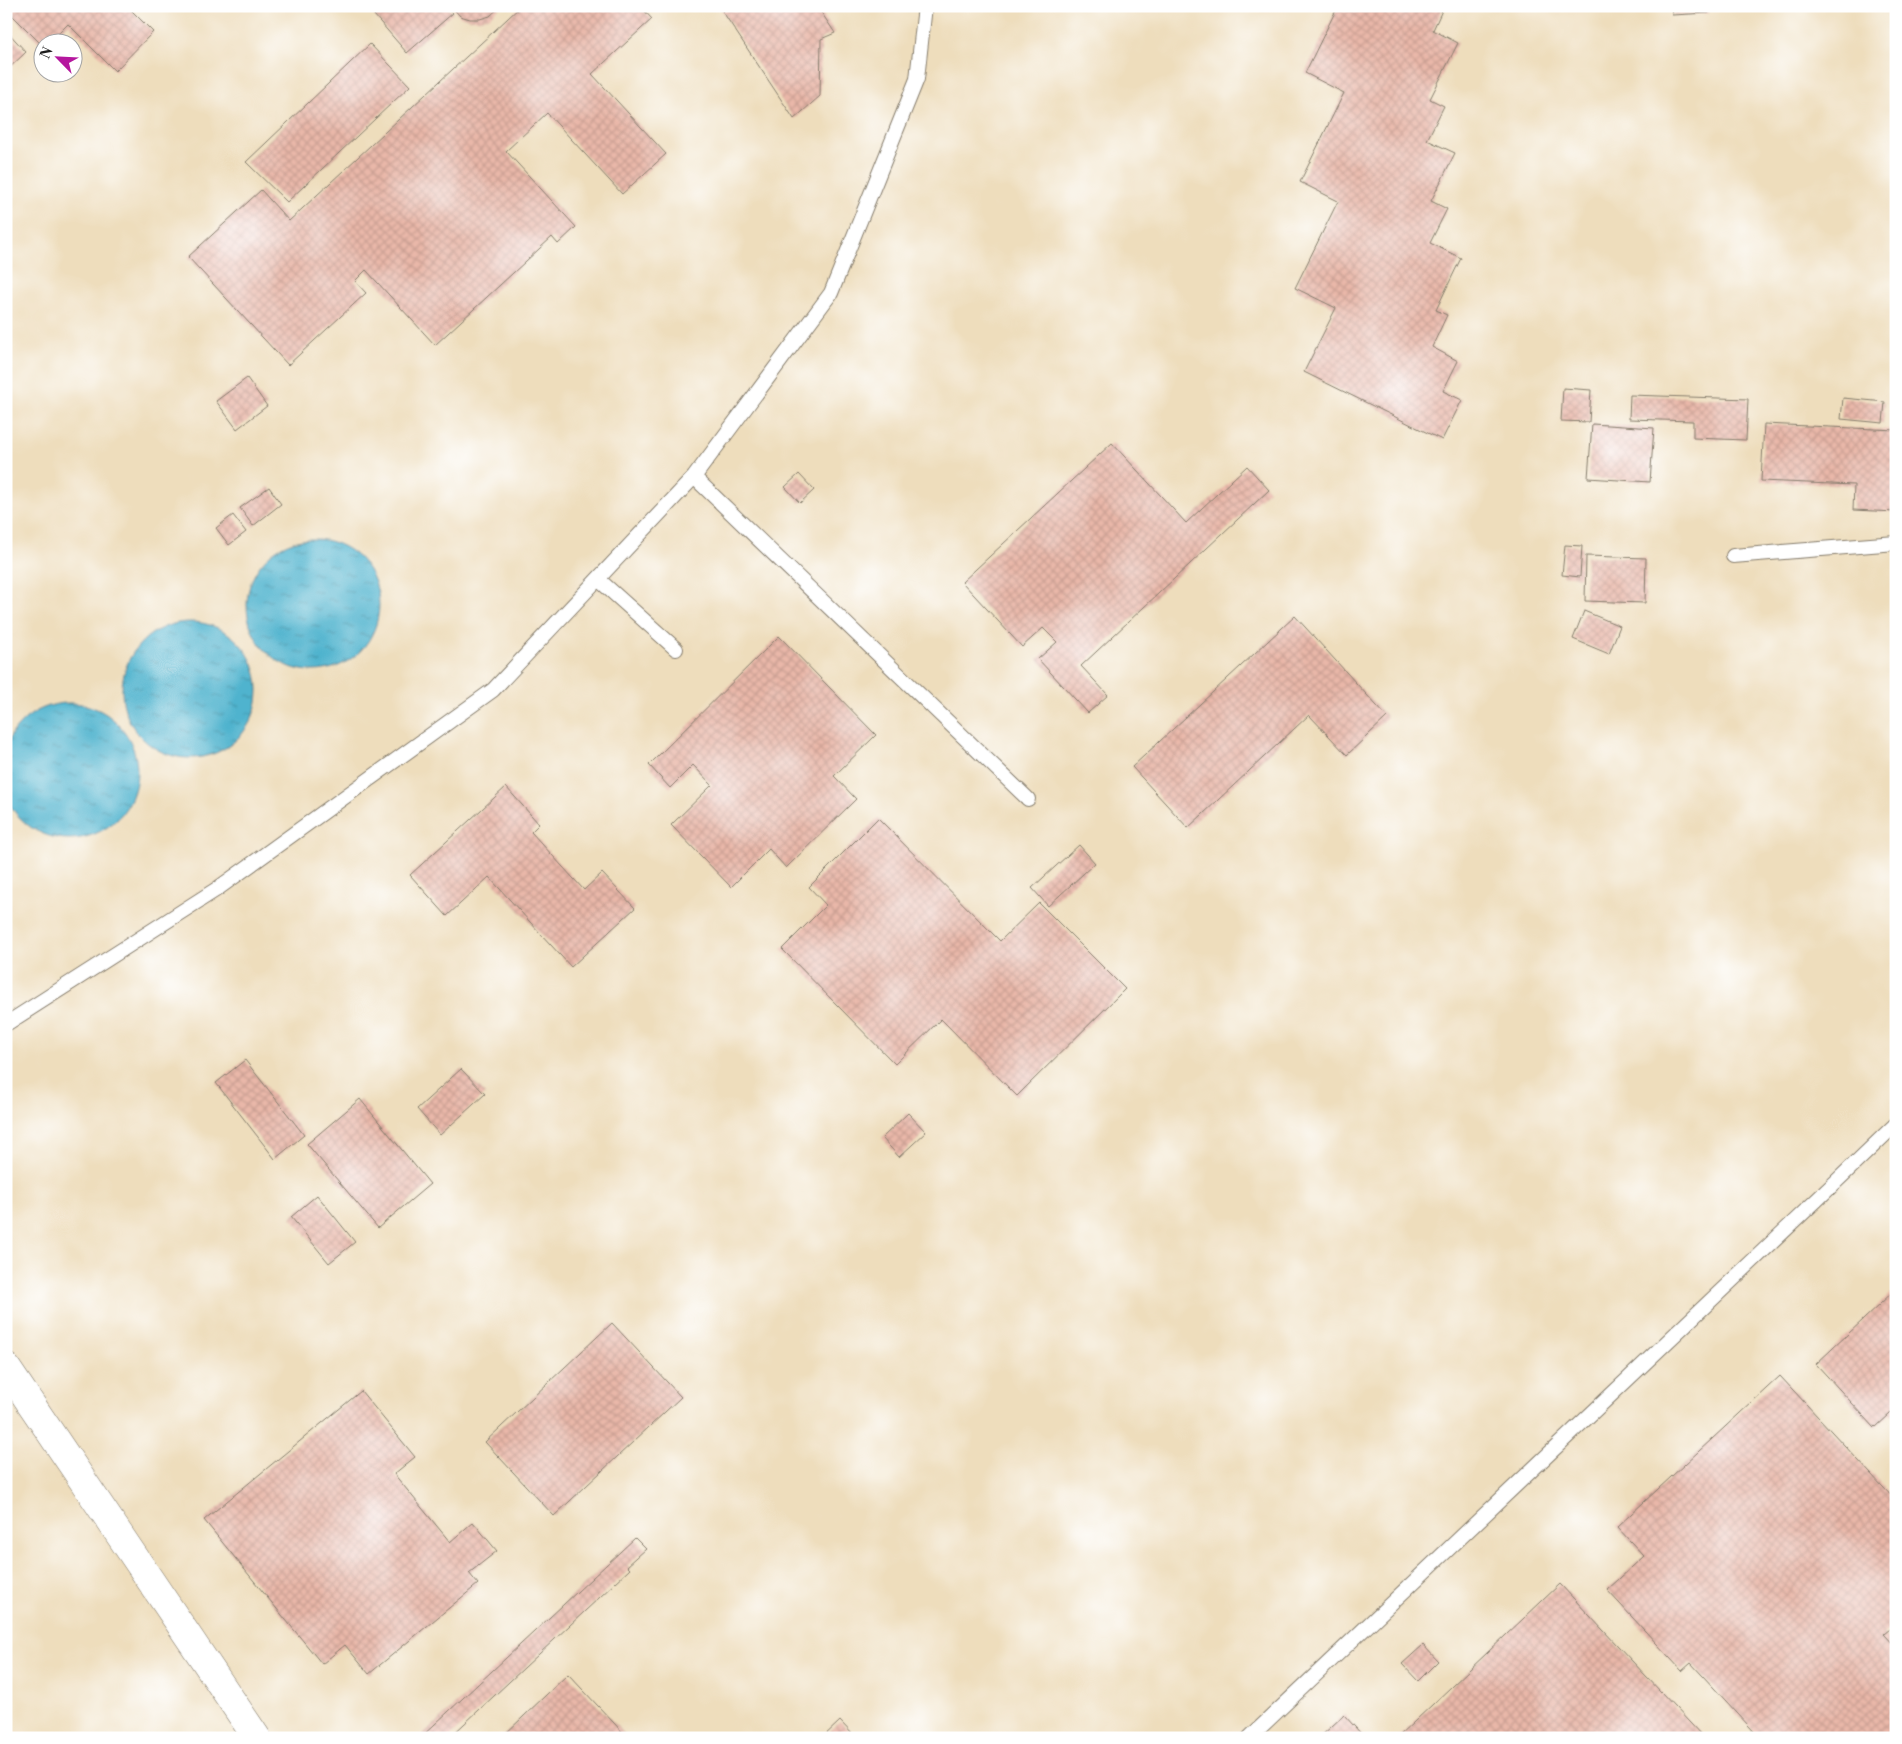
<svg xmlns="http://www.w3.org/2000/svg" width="1902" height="1744" font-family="'Libre Bodoni',serif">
<defs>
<pattern id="water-ripples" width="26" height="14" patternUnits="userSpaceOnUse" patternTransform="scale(1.25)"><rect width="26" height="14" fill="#4fb3ce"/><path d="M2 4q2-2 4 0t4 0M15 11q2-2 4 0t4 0" fill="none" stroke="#4191a6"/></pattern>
<pattern id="building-cross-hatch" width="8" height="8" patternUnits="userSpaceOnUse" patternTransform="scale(1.25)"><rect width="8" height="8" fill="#e9b7a9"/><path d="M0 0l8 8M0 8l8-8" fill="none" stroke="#c79d91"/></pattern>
</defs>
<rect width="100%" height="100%" fill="#fff"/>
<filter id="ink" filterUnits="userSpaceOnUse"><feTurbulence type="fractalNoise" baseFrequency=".02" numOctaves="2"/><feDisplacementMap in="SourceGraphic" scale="10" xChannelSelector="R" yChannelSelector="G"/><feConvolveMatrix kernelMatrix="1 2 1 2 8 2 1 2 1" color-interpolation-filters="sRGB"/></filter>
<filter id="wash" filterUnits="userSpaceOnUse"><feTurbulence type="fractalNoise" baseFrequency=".0096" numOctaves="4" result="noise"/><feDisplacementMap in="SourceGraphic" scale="20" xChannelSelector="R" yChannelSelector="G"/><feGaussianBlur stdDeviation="1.12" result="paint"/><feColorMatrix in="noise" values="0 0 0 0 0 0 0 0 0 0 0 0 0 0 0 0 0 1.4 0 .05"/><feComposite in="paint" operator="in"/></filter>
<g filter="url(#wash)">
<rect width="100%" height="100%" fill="#eeddbc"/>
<!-- water -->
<path fill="url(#water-ripples)" stroke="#366875" d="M247 605a66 66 0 1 1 132 0a66 66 0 1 1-132 0Z
M122 690a68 68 0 1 1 136 0a68 68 0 1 1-136 0Z
M1 771a68 68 0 1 1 136 0a68 68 0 1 1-136 0Z"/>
<g id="blocks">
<!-- building -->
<path fill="url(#building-cross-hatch)" d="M6,6H127L153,32L115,71L68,24L50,42H42V45L6,9Z
M384,6H446L453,13L407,53L374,15Z
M451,6H501L490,16L480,19H470L460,16Z
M521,6H640L652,19L592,74L666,154L622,194L547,113L506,151L576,227L558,244L552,237L435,345L366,270L355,281L366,293L288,365L188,257L261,190L289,221Z
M719,6H817L835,33L821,39L820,96L794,119Z
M1338,6H1444L1433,30L1458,43L1430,99L1444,106L1427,140L1455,153L1431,201L1447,209L1430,243L1461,258L1436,310L1447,315L1432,347L1458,361L1443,391L1462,400L1442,440L1304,372L1336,308L1295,288L1338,201L1300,182L1344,93L1305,73Z
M1671,6H1709V13L1672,15Z
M1731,6H1776V8L1731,9Z
M6,30L26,52L6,71Z
M370,44L410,86L287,202L246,162Z
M247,378L267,406L237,429L216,401Z
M1563,388L1591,390L1589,422L1561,421Z
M1630,395L1748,399L1746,440L1693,438V421L1629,419Z
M1843,398L1885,402L1883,423L1841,419Z
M1592,424L1654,428L1650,482L1588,478Z
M1764,424L1896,430V512L1853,510L1854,485L1761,481Z
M1112,443L1186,523L1247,466L1269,490L1081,666L1108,695L1088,713L1038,659L1057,642L1043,628L1022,647L962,582Z
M799,474L814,490L800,503L785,487Z
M269,487L281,504L253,526L240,508Z
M233,515L246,532L229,545L216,528Z
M1565,545L1582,546L1580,577L1562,575Z
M1586,556L1646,558L1645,603L1585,601Z
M1584,611L1620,626L1609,654L1573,639Z
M1295,616L1387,717L1347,755L1309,715L1188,828L1132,767Z
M779,636L876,735L834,776L856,799L786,868L769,849L731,887L671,825L712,785L693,765L670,788L649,765Z
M506,787L539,824L531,832L584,890L602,873L635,908L571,967L489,877L447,916L410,875Z
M878,818L1000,941L1039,903L1125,989L1017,1096L941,1019L895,1064L782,949L826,905L809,887Z
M1079,845L1095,863L1048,906L1032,888Z
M245,1060L304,1135L275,1159L216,1083Z
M461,1069L485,1094L440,1135L417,1109Z
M360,1099L430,1184L378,1228L307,1144Z
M908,1113L926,1132L899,1157L882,1138Z
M317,1195L355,1242L329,1263L291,1217Z
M1896,1289V1418L1891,1413L1875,1428L1816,1364Z
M612,1323L681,1397L554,1516L485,1442Z
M1780,1376L1896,1501V1624L1884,1634L1896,1647V1738H1760L1691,1663L1682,1671L1607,1590L1644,1556L1617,1527Z
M361,1391L415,1457L394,1474L450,1542L473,1522L497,1551L469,1573L478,1584L369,1674L345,1645L322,1664L204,1520Z
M635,1538L646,1549L627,1566L630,1569L449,1738H420Z
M1560,1584L1704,1738H1397Z
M1423,1645L1438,1661L1418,1681L1402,1664Z
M568,1674L628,1738H501Z
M1344,1715L1365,1738H1319Z
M840,1721L856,1738H822Z"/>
</g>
</g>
<g filter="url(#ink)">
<use href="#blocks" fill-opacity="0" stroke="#857c6c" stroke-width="1"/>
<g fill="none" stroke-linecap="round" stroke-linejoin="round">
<defs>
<path id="lane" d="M694,477L1028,799
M1733,556L1896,543
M598,579L676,649
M6,1024L217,889L493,690L694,477L831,293L917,79L925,6
M1249,1738L1820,1197L1896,1124"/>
<path id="street" d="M6,1367L257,1738"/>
</defs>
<!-- lane casing -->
<use href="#lane" stroke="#857c6c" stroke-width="16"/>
<!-- street casing -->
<use href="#street" stroke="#857c6c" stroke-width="29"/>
<!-- lane -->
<use href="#lane" stroke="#fff" stroke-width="14"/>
<!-- street -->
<use href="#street" stroke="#fff" stroke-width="28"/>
</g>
</g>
<!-- margin -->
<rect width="1902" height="1744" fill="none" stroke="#fff" stroke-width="25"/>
<!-- north arrow -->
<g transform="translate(58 58) rotate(294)"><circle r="24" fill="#ffffff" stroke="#a4a4a4"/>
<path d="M0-4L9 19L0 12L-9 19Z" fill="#b5179e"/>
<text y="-8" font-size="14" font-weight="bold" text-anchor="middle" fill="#1c1c1c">N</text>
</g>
</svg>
